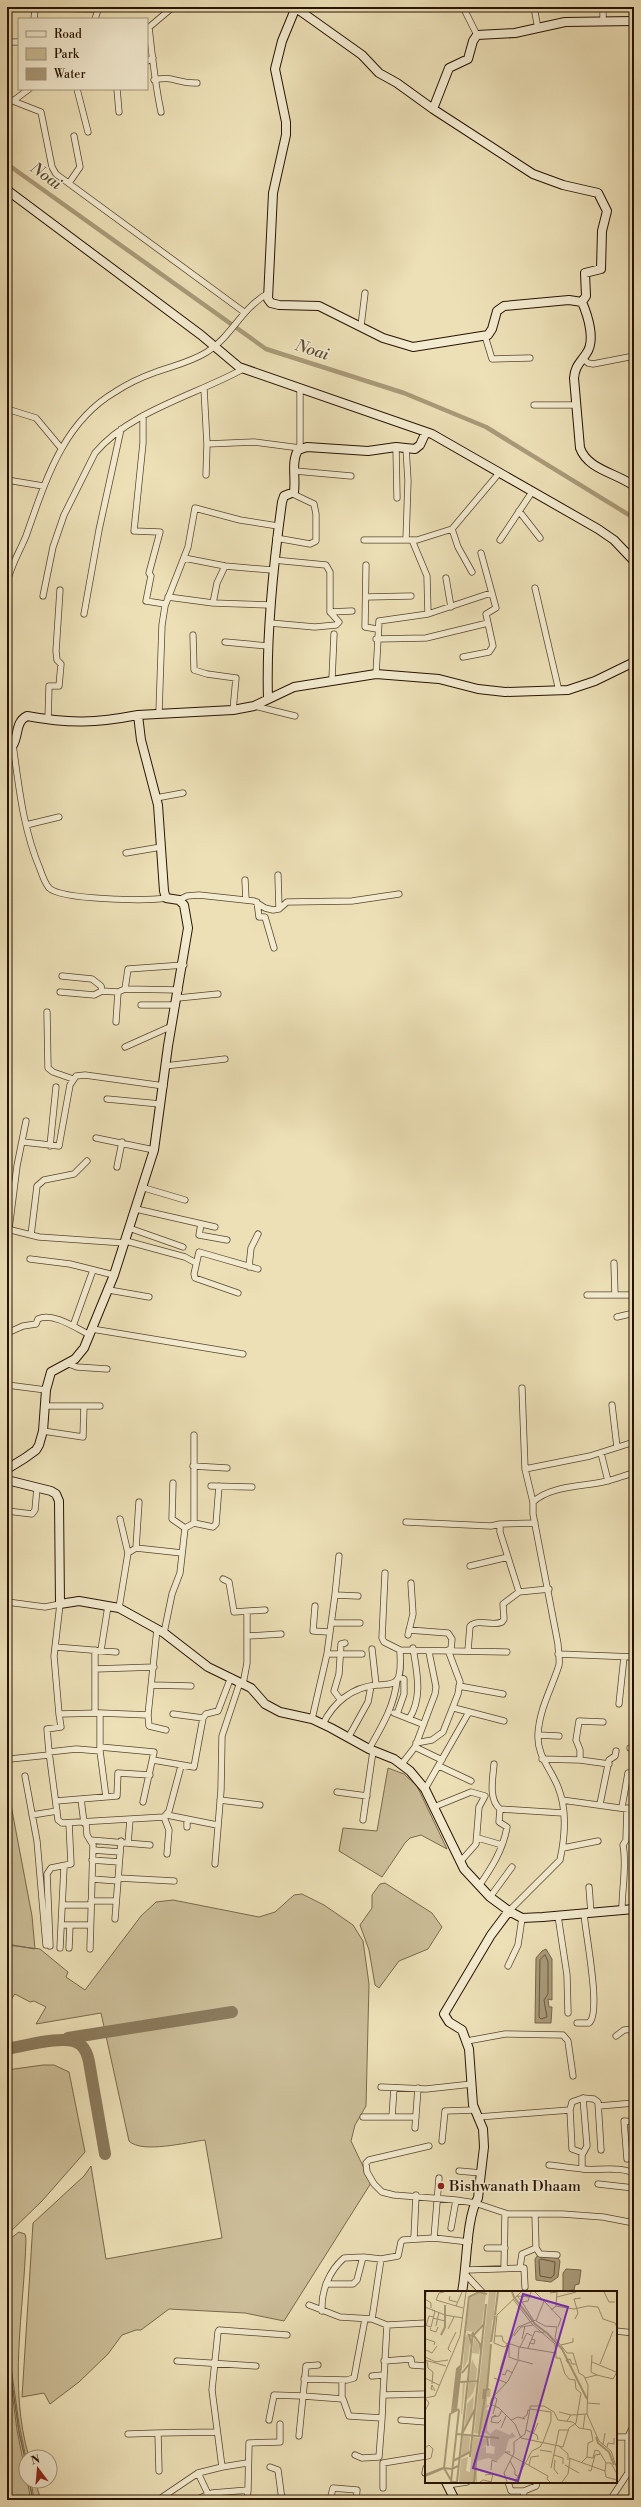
<svg xmlns="http://www.w3.org/2000/svg" width="641" height="2507" font-family="'Libre Bodoni',serif">
<rect width="100%" height="100%" fill="#ede0b7"/>
<filter id="stains"><feTurbulence type="fractalNoise" baseFrequency=".005" numOctaves="4"/><feColorMatrix values="0 0 0 0 .2 0 0 0 0 .09 0 0 0 0 .02 0 0 0 .5 -.17"/></filter>
<radialGradient id="worn" r=".72"><stop offset=".6" stop-color="#630" stop-opacity="0"/><stop offset="1" stop-color="#630" stop-opacity=".3"/></radialGradient>
<!-- green -->
<path fill="#cbbd98" stroke="#79684c" d="M388,1768L404,1774L417,1786L447,1849L421,1835L410,1838L405,1843L382,1877L339,1851L343,1828L377,1831Z
M7,1784L32,1916L35,1949L7,1944Z
M385,1883L432,1913L442,1927L428,1949L399,1961L379,1988L375,1985L369,1950L360,1925L372,1908V1895L380,1884Z
M302,1894L324,1905L353,1925L363,1941L369,1984L366,2106L355,2125L351,2141L371,2183L284,2321L245,2313L169,2309L141,2330H136L122,2335L108,2354L79,2382L50,2404L44,2393L22,2397L33,2223L84,2176L91,2166L106,2259L222,2238L205,2140C188,2142 142,2154 129,2141L101,2013L36,2024L46,2007L34,2001L30,2002L15,1994L7,2005V1945L40,1949L68,1972L66,1977L85,1990L141,1916L156,1902L173,1900L259,1917L275,1912L294,1895Z
M43,2065H54L69,2072L85,2152L42,2201L7,2235V2070Z
M19,2232L25,2234L26,2239C24,2312 8,2386 29,2457L26,2458L19,2424L7,2338V2241Z
M7,2352L17,2430L31,2500H10L7,2485Z
M31,2481H35L41,2500H34Z"/>
<!-- water -->
<path fill="#aa9a79" stroke="#766449" d="M546,1949L552,1959V2000L548,1999L549,2007H552L551,2023H535L536,1958L542,1951Z
M538,2255H556L560,2261L558,2277L551,2282L536,2280L535,2259Z
M566,2269L581,2270L579,2284L575,2285L574,2290L563,2291V2273Z"/>
<g fill="none" stroke-linecap="round" stroke-linejoin="round">
<!-- shore -->
<path stroke="#68563d" stroke-width="1" d="M545,1955L548,1961V1994L544,2000L547,2017L541,2019L539,2017L540,1960Z
M541,2259L555,2262L554,2275L551,2278L540,2276L539,2261Z"/>
<!-- stream -->
<path stroke="#766449" stroke-width="1.5" d="M7,2348L19,2432L26,2463
M29,2481L33,2500"/>
<!-- canal -->
<path stroke="#aa9a79" stroke-width="4.5" d="M7,164L266,349L404,393L486,427L634,518"/>
<!-- taxiway -->
<path stroke="#8a7a5c" stroke-width="12" d="M68,2038L232,2012
M7,2049C24,2046 68,2033 81,2045C86,2050 88,2056 89,2062L105,2154"/>
<defs>
<path id="street" d="M463,7L477,35
M534,7L538,29
M603,7V22
M34,19L35,9L38,8L98,9
M95,19L99,7
M149,27C152,56 155,83 161,112
M147,29L173,7
M7,42H19
M147,61L153,58
M154,80C173,75 178,84 197,83
M77,89L88,132
M117,89L119,112
M7,98L13,101L29,89
M13,101L41,112L52,167L56,174L244,312
M69,183L80,167L74,136
M361,326L365,293
M485,336L492,359L530,358
M582,358L588,363L593,364L629,357
M204,389L207,444L206,475
M534,405H575
M7,409L36,418L61,448
M143,416V443L134,531L160,532L149,573L151,576L146,601L165,604
M207,444L254,442L300,448V389
M396,447L397,498
M295,471L351,476
M7,480L43,486
M519,511L540,538
M276,538L310,544L316,541V514L314,504L293,494
M364,540H417L452,529
M406,540L408,481L406,448
M412,540L427,576L428,614
M500,540L532,492
M184,558L225,566L272,570
M366,565L365,627L377,629
M472,572L458,547L452,529L500,472
M446,578L451,607
M7,583C11,565 19,553 26,536C45,483 62,423 115,392C127,384 142,377 156,372C173,366 191,362 207,352C231,337 241,309 267,294
M535,588L559,691
M43,596L53,547L64,515L95,453C130,411 196,395 243,369
M168,597L213,603L271,605
M366,597L411,596
M213,603L217,583L225,566
M330,612L352,611
M84,614L99,530L121,429
M270,623L315,627L336,625L339,622L330,612V572L326,565L274,560
M193,635L194,670L207,674L236,678L233,710
M376,639L426,638L488,623
M225,642L268,646
M463,657L489,652L493,646L486,614L496,608L481,553
M376,674L379,621L428,614L491,593
M332,679L334,634
M254,706L295,716
M159,712L162,625L165,606L188,547L195,508L240,520L278,526
M48,720L49,686H59L61,664L57,660L56,651L60,590
M13,745C19,787 23,829 40,869C42,875 45,883 49,888C62,900 147,901 166,898
M156,798L183,793
M26,825L59,817
M126,853L161,847
M278,875L279,909
M245,880L246,900
M179,900L187,896L199,895L254,901L265,908L273,910L279,909L287,902L352,901L399,894
M257,902L259,917H265L274,948
M62,976L92,979L101,986L102,991L118,992L125,989L128,969L184,965
M125,989L179,990
M60,992L94,995L102,991
M178,998L218,994
M141,1005H176
M47,1012L48,1068L53,1072L73,1079
M116,1022L118,992
M125,1047L172,1026
M165,1066L225,1059
M107,1099L160,1104
M96,1138L154,1150
M23,1142L59,1146L70,1085L76,1076L85,1075L164,1086
M50,1146L56,1087
M117,1167L122,1142
M141,1187L185,1200
M136,1209L215,1227
M201,1224L199,1235L227,1240
M129,1228L183,1247
M7,1229L39,1237L125,1243
M9,1229L17,1166L26,1121
M31,1235L37,1186L44,1180L74,1174L87,1161
M126,1241L185,1257L196,1263
M30,1259L70,1264L114,1275
M614,1263L615,1295
M249,1267L251,1248L258,1234
M109,1290L149,1297
M238,1293L195,1278L194,1274L199,1252L258,1269
M587,1295H634
M617,1317L634,1313
M73,1326L93,1270
M92,1329L243,1354
M7,1333L23,1326L36,1324L38,1319C53,1312 76,1328 90,1335
M7,1345V1369
M66,1363L77,1367L107,1369
M7,1385L46,1390
M522,1388L525,1469
M612,1405L617,1447
M45,1406H100
M43,1431L83,1437L84,1406
M601,1453L608,1481
M193,1466L227,1468
M211,1486L252,1487
M533,1502L525,1469L590,1456L634,1442
M7,1511L32,1514L35,1510L37,1488
M406,1522L491,1526L500,1524
M194,1523L213,1527L216,1524L219,1486
M185,1528L194,1523V1435
M136,1548L139,1502
M128,1553L136,1548L182,1553
M470,1566L508,1557
M385,1573L382,1638L384,1642L400,1650
M223,1579L229,1582L234,1612L265,1610
M519,1592L549,1589
M335,1595L339,1556
M7,1602L45,1607L60,1604L54,1656L59,1714
M315,1606L313,1631L329,1632
M119,1608L128,1553L120,1519
M332,1623H360
M409,1630L448,1633L452,1639L451,1649
M164,1633L172,1594L180,1573L185,1528L172,1519L173,1483
M408,1635L413,1614L411,1583
M248,1636L281,1634
M55,1647L116,1652
M372,1649L376,1685
M95,1650V1713
M101,1650L108,1606
M468,1650L470,1626C479,1618 492,1627 502,1622L504,1619L503,1604L519,1592L500,1532V1524L535,1523
M327,1654H362
M558,1654L634,1657
M95,1669L154,1667
M243,1684L247,1663V1612
M152,1685L191,1686
M459,1686L503,1694
M340,1699L334,1691L339,1674L341,1644L345,1643
M619,1704L624,1657
M454,1708L504,1721
M100,1713L59,1714L61,1727L47,1729L49,1752L76,1749L100,1751V1713L148,1715L157,1629
M394,1713L422,1724
M173,1714L203,1718
M397,1714L404,1694V1679L399,1677
M148,1715L149,1726L166,1730
M312,1719L327,1654L335,1595L358,1596
M409,1719C423,1697 417,1673 413,1648
M323,1724C333,1703 352,1687 377,1685C384,1684 392,1686 397,1680C402,1674 400,1657 400,1650L507,1652
M538,1735L559,1736
M348,1738L368,1702L371,1686
M416,1743L432,1740L443,1732L458,1694L460,1682L448,1650
M100,1747L154,1752L143,1802
M415,1747L442,1760
M630,1748H634
M369,1749C382,1726 394,1707 397,1680
M100,1751L106,1797
M49,1752L58,1820L62,1823L164,1817L169,1811L181,1766
M10,1759L49,1755
M542,1759L580,1760L609,1764
M153,1760L194,1767L203,1718L206,1714L218,1711L231,1677
M580,1760V1750L576,1740L579,1721L603,1722
M494,1764C493,1778 488,1799 500,1809L563,1813
M401,1765L415,1747L435,1694L436,1687L429,1652
M439,1766L471,1781
M25,1776L37,1841L46,1945
M425,1789L469,1712
M337,1792L367,1796
M81,1799L84,1823
M220,1800L260,1805
M562,1800L634,1810
M56,1801L117,1796L118,1773L150,1775
M600,1804L609,1760L615,1756L616,1751
M434,1807L471,1792L485,1796L479,1807L476,1844L460,1862
M622,1807L628,1773
M32,1815L57,1811
M167,1815L217,1825
M164,1817L169,1830L167,1854
M187,1819V1827
M363,1820L373,1751
M86,1823L87,1835L93,1845L90,1949
M478,1838L502,1845
M90,1840L150,1845
M128,1843L130,1820
M563,1848L598,1841
M93,1850L120,1852
M92,1860L119,1862
M215,1864L221,1790L222,1736L240,1682
M118,1878L174,1881
M92,1879L118,1881
M479,1886C492,1867 503,1850 507,1827L499,1822L500,1809
M589,1887L591,1913
M490,1897L512,1867
M91,1901H116
M62,1905H91
M622,1909C622,1888 627,1865 623,1845L626,1840L627,1808
M509,1911L560,1860C565,1837 567,1809 558,1787C551,1769 537,1756 538,1735C539,1709 552,1688 559,1665C560,1659 558,1650 558,1644L533,1514V1502C551,1485 584,1487 607,1481C616,1479 625,1475 634,1473
M558,1916L567,1975L568,2013
M115,1919L121,1841
M61,1925H90
M50,1946L47,1874L51,1868L71,1864L69,1823
M60,1948L64,1867
M69,1948L70,1925
M508,1966L518,1945L522,1918
M577,2023H589C602,2013 585,1932 584,1913
M616,2036L624,2030L634,2029
M467,2041L505,2034L563,2035L568,2041L573,2076
M381,2087L426,2089L472,2084
M599,2106L634,2103
M363,2117H416
M392,2117L394,2088
M478,2117L570,2110
M415,2128L418,2088
M442,2141L445,2111L475,2110
M429,2146L369,2160L366,2163L367,2172L374,2184L382,2192L394,2195L456,2200L475,2203L508,2214H562L603,2217L634,2223
M583,2153L572,2149L570,2110L572,2102L583,2098
M627,2159L624,2121L634,2122
M549,2165C560,2166 571,2168 583,2169C594,2171 628,2165 634,2175
M582,2169V2155L587,2146L583,2098L594,2099L598,2102L601,2150
M459,2171L481,2173
M598,2184L634,2188
M451,2228L456,2200
M414,2238L416,2195
M434,2238L439,2178
M487,2248H505
M536,2248L540,2254L557,2255
M520,2267L522,2254L536,2248L535,2215
M504,2268L505,2213
M466,2270L524,2268L525,2287
M466,2275L482,2292
M326,2284H353L357,2280L363,2257L381,2259
M309,2305L340,2317L372,2319L387,2325
M322,2311C321,2291 329,2271 344,2258L363,2257
M372,2319L381,2259L398,2256L401,2242L403,2240L434,2238L469,2242
M616,2331L634,2333
M177,2361L256,2366
M384,2361L411,2359L412,2365L426,2366
M372,2376L383,2375
M304,2379L347,2380L354,2378L365,2319
M383,2395L387,2325L426,2323
M342,2399V2380
M382,2418L383,2395L426,2394
M269,2420L274,2395L303,2396L306,2366L318,2365
M401,2420L426,2422
M128,2434L158,2433
M299,2436L303,2396L343,2399L349,2416L382,2418L379,2457L362,2458L355,2455
M616,2437H628
M247,2463L222,2467L212,2390L218,2332L219,2330L287,2335
M270,2467L278,2470L282,2500
M159,2471L158,2433L217,2432
M198,2473L222,2467
M425,2473L426,2468
M508,2482L511,2491H524
M447,2485L467,2482
M383,2488V2463L426,2456
M248,2490L249,2443L280,2442V2424
M163,2500L161,2498L198,2473L208,2494
M195,2500L212,2493L248,2490L247,2500
M330,2500L333,2488L357,2490L356,2500
M523,2500L524,2491L536,2486L537,2482
M610,2500L628,2473V2437L634,2424"/>
<path id="secondary" d="M296,7L282,41L275,69L286,122V135L273,193L268,299L271,303L279,305L319,306L383,338L413,347L488,335L492,329L497,311L504,306L569,300L582,302C588,316 596,341 586,354C580,363 575,366 574,378L580,448C588,470 617,473 634,486
M296,8L362,55L379,73L397,83L433,109L533,174L563,185L598,193L607,211L602,231L601,269L585,273L586,296L582,302
M433,109L449,68L468,59L473,41L477,35L515,33L565,22L634,21
M7,190L201,335L239,367L432,434L598,529L614,540L634,561
M268,699C266,633 273,567 282,502L284,496L294,492C296,478 291,462 298,450L307,447L368,451L396,447L415,449L420,445L426,432
M138,715L233,710L254,706L294,687L376,674L439,679L478,689L505,692L568,690L595,681L634,662
M7,748L13,745C19,735 15,722 27,716C70,724 96,723 138,715L141,740L158,805L164,891L166,898L179,900L184,905L188,928L168,1046L154,1150L114,1275L84,1348L75,1359L51,1372L46,1390L43,1431L39,1445L36,1450L25,1458L7,1469
M7,1480L51,1491L56,1494L59,1501L60,1604L79,1601L119,1608L164,1633L208,1667L251,1688L265,1704L280,1712L312,1719L331,1728L369,1749L394,1759L410,1771L425,1789L464,1869L490,1897L509,1911L522,1918L543,1917L634,1909
M462,2292C467,2268 466,2217 478,2198L484,2147L483,2129L473,2105L469,2049L462,2030L449,2022L444,2014L491,1935L509,1911
M446,2482L455,2500"/>
</defs>
<!-- street casing -->
<use href="#street" stroke="#58462e" stroke-width="7"/>
<!-- secondary casing -->
<use href="#secondary" stroke="#271301" stroke-width="10"/>
<!-- street -->
<use href="#street" stroke="#f3ebd0" stroke-width="5.5"/>
<!-- secondary -->
<use href="#secondary" stroke="#f3ebd0" stroke-width="8"/>
</g>
<!-- markers -->
<circle fill="#8f2418" stroke="#f3ebd0" stroke-width="1.5" cx="441" cy="2186" r="4"/>
<g text-anchor="middle" dominant-baseline="central" stroke-width="3" stroke-linejoin="round" paint-order="stroke">
<!-- poi labels -->
<g font-size="15" fill="#271301" stroke="#f3ebd0" text-anchor="start">
<text x="449" y="2186">Bishwanath Dhaam</text>
</g>
<!-- water labels -->
<g font-size="16" font-style="italic" fill="#5b4931" stroke="#f3ebd0">
<text transform="translate(46 176) rotate(36)">Noai</text>
<text transform="translate(312 350) rotate(18)">Noai</text>
</g>
</g>
<!-- overview -->
<g transform="translate(425 2291)">
<rect width="192" height="192" fill="#ede0b7"/>
<path d="M64,1H71L69,22H72L67,30L63,79L62,98H66L65,106H62V114H64V115L61,118L64,120L62,139L65,143L71,138L85,144L87,141L91,146L84,148L80,162L72,170L64,167L52,170V191L48,189L49,191H34L36,168L43,166L41,180L45,181L48,146L62,148L61,154L55,158L61,155V162L69,163L70,156L65,154V145L60,142L59,144L49,142ZM54,2L61,3L57,33L50,41L41,40L45,7ZM43,42L45,52L43,69L38,78L40,47ZM49,47L54,54V63L47,62ZM47,68L52,78L51,89H44ZM40,91L37,123H36L38,93ZM44,91L51,92L48,102L42,109ZM49,105L47,126L39,138L42,113ZM38,144L45,146L44,162L36,165Z" fill="#cbbd98"/>
<path fill="none" stroke="#aa9a79" stroke-width="2" d="M87,1L89,6L110,33L123,43L137,58L162,108M70,24L73,1M47,42L55,53L56,63M16,44L20,36V14M66,51L70,25M47,55L44,44L48,45L59,33M37,82L45,72M35,91L53,90M62,99L66,53M58,108L59,99L64,98M31,119L44,6L54,1L62,3M29,120L35,76M27,121L32,78L35,75M28,121L34,76M32,143L62,146L63,155M37,143L50,118M54,144L61,99M62,146L74,147M171,146L173,152L184,161L189,174M45,166L61,13M28,170L45,161M0,184L18,177M0,185L19,177L27,178L33,175M26,191L34,119M32,191H27L19,177L25,123L34,118M32,191L48,41M49,191L52,163"/>
<path fill="none" stroke="#9e8e6e" stroke-width="1" d="M19,1L14,2L11,9L38,17M96,1L72,24L69,52L79,56L86,53L94,56L93,70L83,90L67,107L65,113L74,117L90,133L96,147L134,155L143,163V169M110,1L119,10L111,30L120,35L132,36L130,47L142,62H148L154,82L159,85L163,94L162,123L174,150L186,160L192,178M179,1L184,11H190M125,2L132,1L131,15M25,5L24,9L32,11M92,5L97,11L103,10L106,1M92,5L105,6M132,6L151,1M0,8L6,12V17M88,8L107,33L130,53L131,62M119,10L136,28L133,36M97,11L109,30M0,15L1,1M31,15L37,1M0,16L20,24L38,27M126,19L131,15L149,18L163,15L173,16L178,28L190,32L192,36M8,27L20,30M150,28L153,22L149,8L156,7M0,34L6,36L10,20L7,19M1,35L4,25L9,26M11,35L14,21M6,37L5,39L11,41L13,36M23,38L29,26M70,45H77L78,50L82,53M89,45L96,36L108,34M1,48L10,51L9,54M97,48L100,35M104,52L109,53L110,49L106,48M136,54L148,51V47M81,55L93,36L111,29M84,55V66L92,69M94,56L131,62V67H135L140,83L144,88L150,89L151,98L156,102L151,132L144,137L138,156L134,155M95,56L102,42L107,45M103,57L110,40L119,42M1,59L7,62L12,55M26,61L23,58L25,53L31,41M167,64L166,81L172,84M0,66L11,71M0,69L21,75M93,69L108,73M2,70L3,77L8,81L7,93M10,71L23,69M167,71L191,81M143,72L141,69L145,68L147,73H151M175,73L188,40M75,79L82,55M77,83L80,84L82,79L88,82M0,87L14,94M69,87L82,92M160,87L172,84L188,88L192,81M8,99L6,98L7,94L10,100M69,105L73,88M0,107L10,105L35,45L41,1M163,112L175,113M105,118V115H119L129,121L133,129L148,131L154,137L166,139L168,150L163,152L162,166L157,171M0,120L4,112L0,107M134,121L146,124M68,123L72,108L69,106M71,124L67,126L74,125L77,119M67,126L66,131L73,132L76,129M98,127L102,124L103,119H105M86,129L93,126L100,128M142,130L146,124L162,123M76,137L81,125M158,138L160,124M101,139L112,144L113,149M108,143L113,132M178,154L180,142M182,156L183,152L189,153V147M0,157L4,154L8,158L6,167L0,169M115,159L127,161M85,161H80L123,185L122,188L125,191M129,164L138,167V173M162,166L168,167L170,159L174,160L181,172L180,180M144,167L180,180L181,186L192,189M130,169L129,178L133,183M85,170L90,179V184L93,185M181,172H186L192,183M104,174L106,166L114,165M140,174L154,182M126,177L134,139H144M66,179L67,169L72,171M163,179L166,180L170,164L175,163L172,164M60,184L68,183L66,191M55,191L58,189L67,191M82,191L79,182L89,162V151L100,143L105,118L126,121V130L118,151L115,156L107,160L90,191M137,191L143,183L145,168"/>
<path fill="#7b2cbf" fill-opacity="0.15" stroke="#7b2cbf" stroke-width="2" d="M98,3L143,16L93,190L48,177Z"/>
<rect width="192" height="192" fill="none" stroke="#271301" stroke-width="2"/>
</g>
<!-- margin -->
<rect width="641" height="2507" fill="none" stroke="#ede0b7" stroke-width="24"/>
<rect x="8" y="8" width="625" height="2491" fill="none" stroke="#271301" stroke-width="2"/>
<rect x="12" y="12" width="617" height="2483" fill="none" stroke="#271301"/>
<!-- legend -->
<rect x="18" y="18" width="130" height="72" fill="#f3ebd0" stroke="#a1957d"/>
<rect x="26" y="31" width="20" height="6" fill="#f3ebd0" stroke="#a1957d"/>
<text x="54" y="38" font-size="12" fill="#271301">Road</text>
<rect x="26" y="48" width="20" height="12" fill="#cbbd98" stroke="#a1957d"/>
<text x="54" y="58" font-size="12" fill="#271301">Park</text>
<rect x="26" y="68" width="20" height="12" fill="#aa9a79" stroke="#a1957d"/>
<text x="54" y="78" font-size="12" fill="#271301">Water</text>
<!-- north arrow -->
<g transform="translate(38 2469) rotate(344)"><circle r="19" fill="#f3ebd0" stroke="#a1957d"/>
<path d="M0-3L7 15L0 10L-7 15Z" fill="#8f2418"/>
<text y="-6" font-size="11" font-weight="bold" text-anchor="middle" fill="#271301">N</text>
</g>
<rect width="100%" height="100%" filter="url(#stains)"/>
<rect width="100%" height="100%" fill="url(#worn)"/>
</svg>
